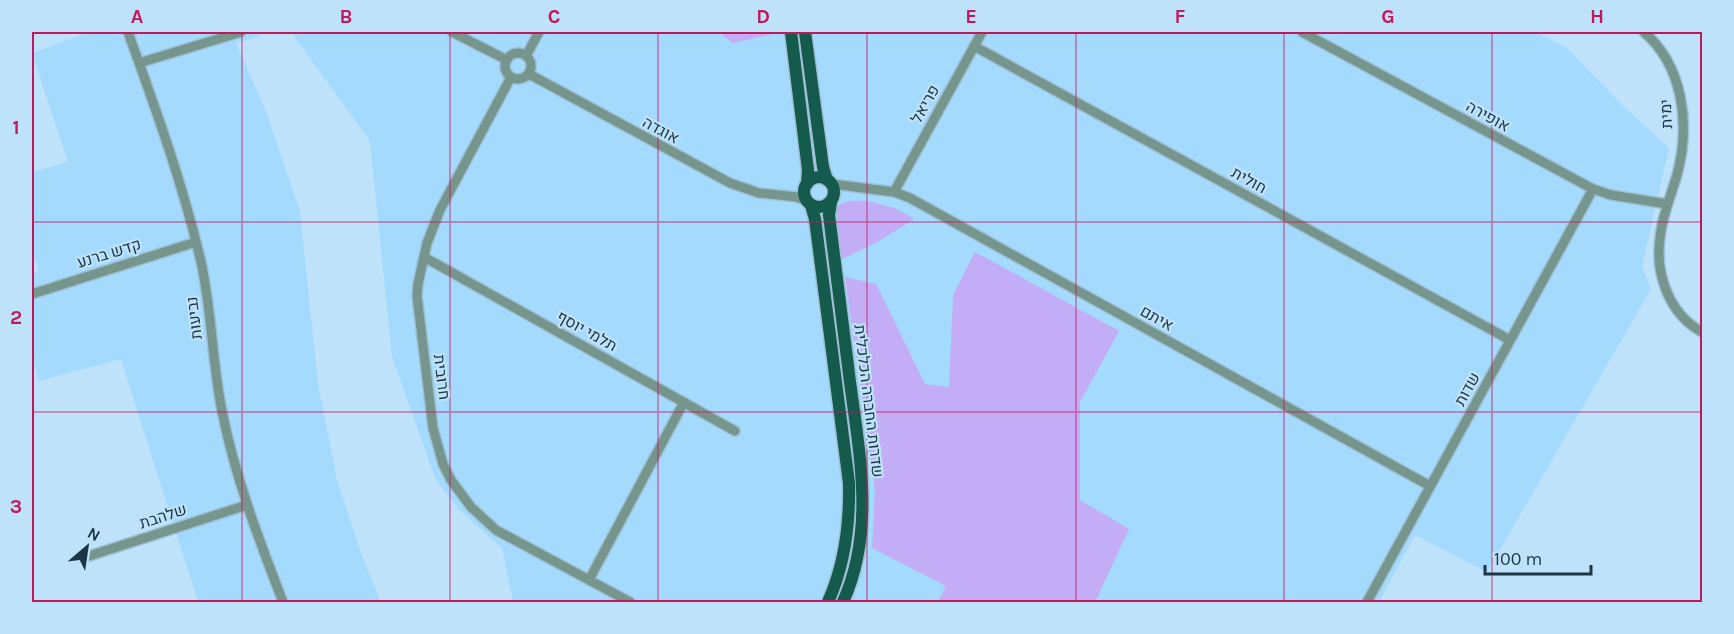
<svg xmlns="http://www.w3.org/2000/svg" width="1734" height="634" font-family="Karla,Heebo,sans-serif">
<rect width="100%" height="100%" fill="#bee2f9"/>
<!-- built -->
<path fill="#a4dafd" d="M90,32H257L260,36L236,43L267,114L300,212L318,384L337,480L362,556L381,602H198L121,359L39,381L32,355V275L39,271L32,250V172L68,162L32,53Z
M292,32H1536L1568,49L1623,106L1669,148L1642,266L1651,289L1487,572L1415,535L1379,602H513L502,548L458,509L436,480L392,357L370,141L293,35Z"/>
<!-- green -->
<path fill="#c2adf6" d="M718,32H781L733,43Z
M868,201L897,209L914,219L879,241L840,260L837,208C844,199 857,201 868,201Z
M975,252L1119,331L1080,402V500L1129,529L1095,602H938L946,586L872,548L875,490L845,277L876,284L925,384L949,387L953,295Z"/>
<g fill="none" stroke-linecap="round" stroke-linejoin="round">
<defs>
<path id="minor" d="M128,32C155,107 183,184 201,262C212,311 212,362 222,411C235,477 259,540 283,602
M452,32L507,60
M1302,32L1593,189L1611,195L1667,204
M1644,32C1683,66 1690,123 1678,171C1672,194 1662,215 1660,238C1655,274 1669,314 1702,332
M974,46L1510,340
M505 66a13 13 0 1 1 26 0a13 13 0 1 1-26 0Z
M526,56L539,32
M139,63L241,32
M529,74L730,183L759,193L797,197L807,201
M511,77L440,210L427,243L418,284L417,296L433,428L443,464L451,480L471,507L496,530L630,602
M832,184L894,192L910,198L1430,486
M894,192L982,32
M424,257L735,431
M32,294L196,242
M89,556L247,505
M589,580L684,402
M1367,602L1593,189"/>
<path id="major" d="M791,32L808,170L807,184
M805,32L823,167L827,180
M804 192a15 15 0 1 1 30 0a15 15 0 1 1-30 0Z
M831,202L829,215C836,271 843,327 850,382C860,457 875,531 843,602
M811,205L815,219L849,483C850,525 845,564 828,602"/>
</defs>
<!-- minor casing -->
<use href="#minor" stroke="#9ec0d5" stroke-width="12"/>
<!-- major casing -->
<use href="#major" stroke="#9ec0d5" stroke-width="15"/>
<!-- minor -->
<use href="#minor" stroke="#76958d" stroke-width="9"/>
<!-- major -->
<use href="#major" stroke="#145a4d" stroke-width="12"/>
</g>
<!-- grid -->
<path fill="none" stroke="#c2185b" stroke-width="1.5" stroke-opacity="0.55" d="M242,32V602M450,32V602M658,32V602M867,32V602M1076,32V602M1284,32V602M1492,32V602M32,222H1702M32,412H1702"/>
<g text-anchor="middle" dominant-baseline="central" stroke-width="4.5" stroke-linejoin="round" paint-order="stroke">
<!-- street labels -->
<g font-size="16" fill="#1d3645" stroke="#bee2f9">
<text transform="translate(925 104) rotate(-61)">פריאל</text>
<text transform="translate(1666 114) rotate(-93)">ימית</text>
<text transform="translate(1488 116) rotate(29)">אופירה</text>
<text transform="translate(661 130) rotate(29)">אוגדה</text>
<text transform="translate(1249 180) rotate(29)">חולית</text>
<text transform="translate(109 253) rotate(-17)">קדש ברנע</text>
<text transform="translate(194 318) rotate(-97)">נביעות</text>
<text transform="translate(1157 318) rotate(29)">איתם</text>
<text transform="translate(587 331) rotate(29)">תלמי יוסף</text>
<text transform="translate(442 377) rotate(83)">חרובית</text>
<text transform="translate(1467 389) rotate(-61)">שדות</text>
<text transform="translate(869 401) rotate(83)">שדרות החברה הכלכלית</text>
<text transform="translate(163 516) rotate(-18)">שלהבת</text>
</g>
</g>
<!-- border -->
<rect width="1734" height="634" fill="none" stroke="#bee2f9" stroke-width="66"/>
<!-- north arrow -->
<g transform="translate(87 547) rotate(29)" stroke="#bee2f9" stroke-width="4.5" paint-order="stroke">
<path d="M0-4.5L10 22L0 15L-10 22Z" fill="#1d3645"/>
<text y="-9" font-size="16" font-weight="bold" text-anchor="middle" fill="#1d3645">N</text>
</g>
<!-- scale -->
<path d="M1485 565v9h106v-9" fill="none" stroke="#1d3645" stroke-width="3"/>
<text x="1494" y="565" font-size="18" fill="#1d3645" stroke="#bee2f9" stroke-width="4.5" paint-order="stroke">100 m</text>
<rect x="33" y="33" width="1668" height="568" fill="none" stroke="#c2185b" stroke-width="2"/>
<g font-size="20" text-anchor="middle" font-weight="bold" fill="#c2185b">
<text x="137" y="23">A</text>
<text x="346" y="23">B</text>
<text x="554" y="23">C</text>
<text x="763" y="23">D</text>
<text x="971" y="23">E</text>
<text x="1180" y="23">F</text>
<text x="1388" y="23">G</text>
<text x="1597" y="23">H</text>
<text x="16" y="134">1</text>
<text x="16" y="324">2</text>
<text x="16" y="513">3</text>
</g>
</svg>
